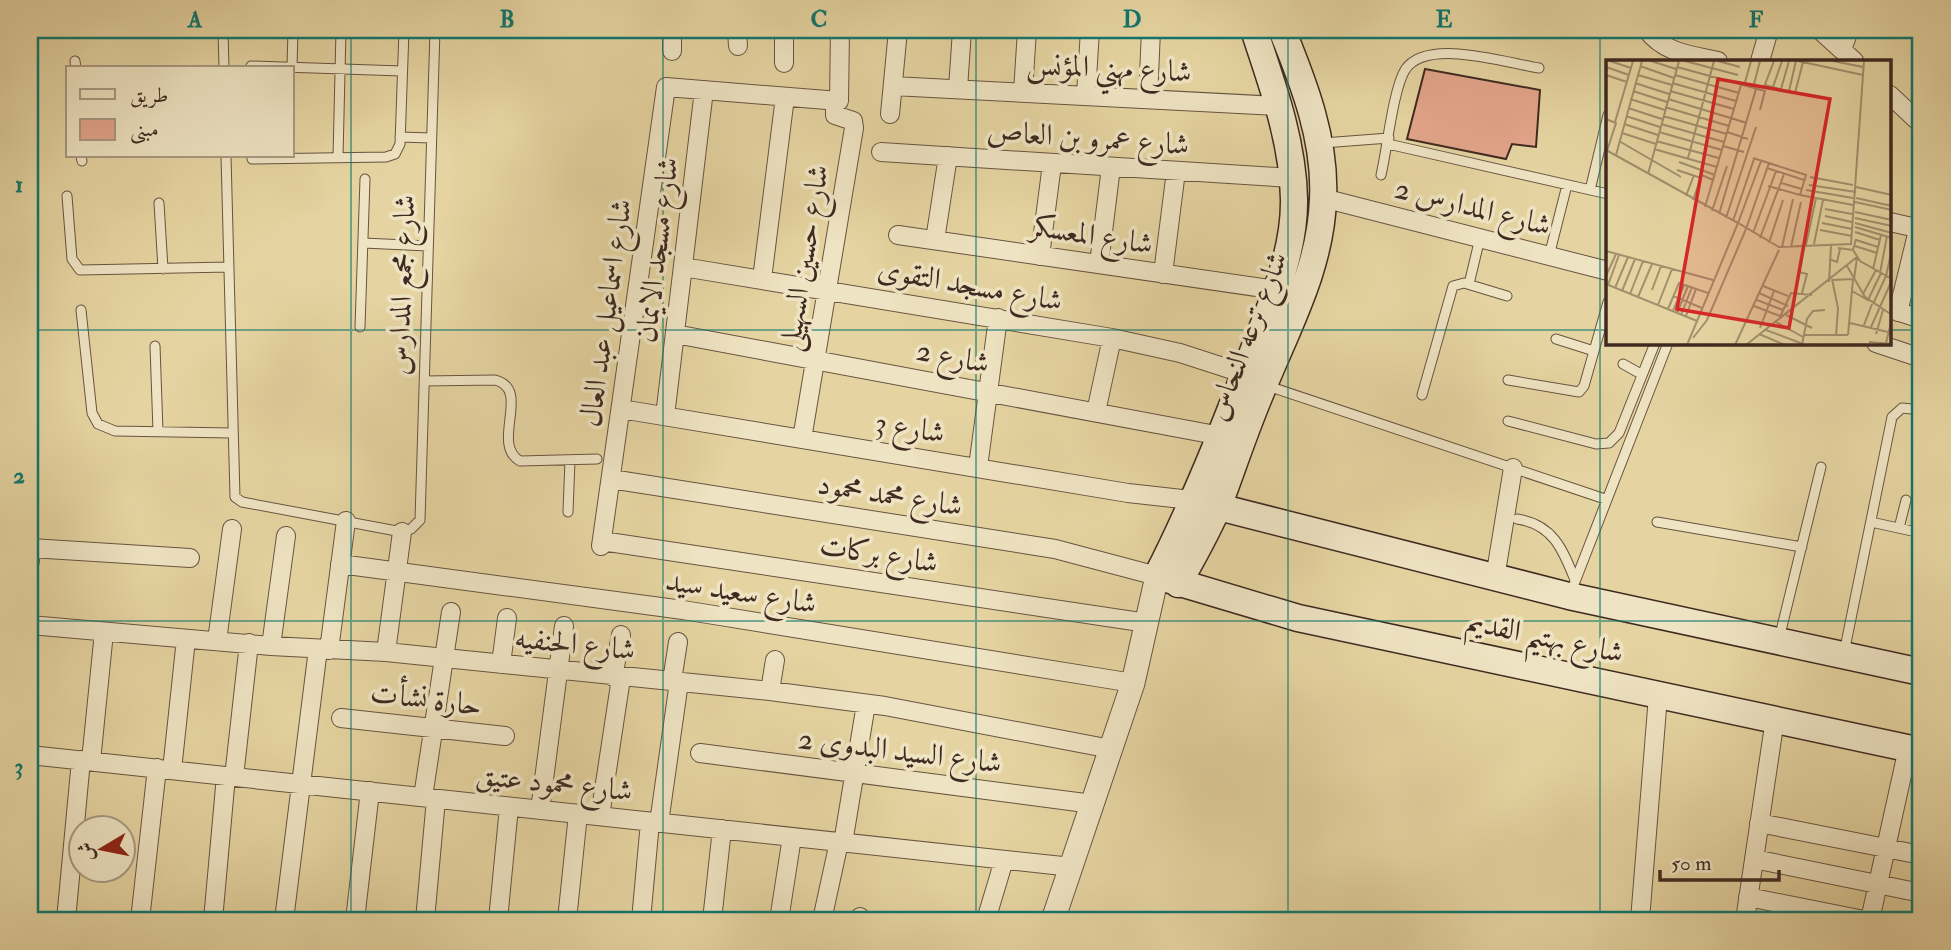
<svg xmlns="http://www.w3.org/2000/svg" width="1951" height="950" font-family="'IM FELL Double Pica',Amiri,serif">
<rect width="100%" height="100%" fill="#e5d4a1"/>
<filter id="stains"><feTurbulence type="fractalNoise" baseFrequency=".00286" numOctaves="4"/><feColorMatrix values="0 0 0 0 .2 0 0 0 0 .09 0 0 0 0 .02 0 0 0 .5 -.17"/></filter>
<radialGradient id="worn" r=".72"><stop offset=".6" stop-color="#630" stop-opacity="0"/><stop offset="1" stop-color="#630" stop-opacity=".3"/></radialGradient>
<!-- building -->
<path fill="#e3a58b" stroke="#3f2a21" stroke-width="2" d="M1425,69L1540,90L1536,147L1512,144L1506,159L1407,139Z"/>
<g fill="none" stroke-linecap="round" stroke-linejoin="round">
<defs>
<path id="service" d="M223,30L224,68
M75,61L76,68
M251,66L402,71
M292,68L293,30
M400,137L431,138
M1323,143L1389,138
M1388,144L1608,194
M81,156L82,161
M226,156L235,497L242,502L402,532L411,529L420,520L435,30
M338,157L341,30
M252,159L386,157L395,154L400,144L404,30
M1381,175C1387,150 1393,90 1405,70C1426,37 1507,63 1539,68
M1590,190L1608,115
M67,196L72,259L80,270L229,267
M159,203L163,269
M363,243L428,246
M1549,256L1567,185
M1469,284L1480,238
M81,310L92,413L98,424L115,431L232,433
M360,327L365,179
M1556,339L1594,351
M155,346L158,431
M1623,364L1641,374
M1508,380L1579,392L1584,386L1608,302
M424,381L495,380C532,389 490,444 520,461L597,459
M1268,386L1605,499
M1422,395L1453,286L1464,283L1507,296
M1508,421L1596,444L1609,443L1619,433L1655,343
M568,512L570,460
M1517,519C1553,524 1563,550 1575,580
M1657,522L1802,547
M1871,522L1921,533
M1899,528L1906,500
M1571,592L1668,343
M1779,639L1821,467
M1844,653L1892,417L1902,408L1921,410"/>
<path id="minor" d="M737,30L738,46
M784,30V63
M1647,30C1664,53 1691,55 1718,61
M1820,30L1854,61
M1842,50L1849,30
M672,51V30
M1760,61L1769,30
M893,86L1279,106
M958,89L962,30
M1023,92L1027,30
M1086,95L1090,30
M1890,95L1921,124
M1148,99L1151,30
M890,114L898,30
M881,152L1292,178
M1323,198L1608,271
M1890,222L1912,227L1921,226
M898,235L1277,290
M935,240L948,156
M1040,256L1052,164
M1099,264L1111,167
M683,267L1112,338L1180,353L1245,374
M1163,274L1176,171
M762,279L785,97
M1890,309L1921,319
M1898,312L1921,218
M675,334L1221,436
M1876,343L1921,358
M621,409L1128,493L1191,500
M1096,412L1112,338
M665,416L704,90
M802,439L854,128L853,121L835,115V101
M978,467L998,318
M611,479L1055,549L1157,576
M602,541L1147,623
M601,546L666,87L839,101L840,30
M30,561L31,548L190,558
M340,564L683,610L1133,683
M1495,578L1513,468
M30,625L271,646L386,652L770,691L885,706L1111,749
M217,641L232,529
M271,646L286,536
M329,650L346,521
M386,652L402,532
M501,664L507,618
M613,677L621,635
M672,681L678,642
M770,691L775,660
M341,718L505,736
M700,753L1093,804
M30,755L1072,867
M91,761L104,632
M172,770L186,639
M234,777L249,643
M423,797L451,612
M540,810L564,626
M600,816L621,678
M659,823L679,682
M1759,823L1921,855
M843,843L866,704
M1754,859L1921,893
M1748,897L1864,920
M66,920L81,760
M140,920L157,768
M213,920L226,776
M284,920L318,649
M355,920L370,791
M425,920L436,799
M498,920L509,807
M567,920L578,814
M641,920L650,822
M712,920L722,829
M779,920L792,837
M822,920L839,842
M860,920V917
M986,920L1004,860
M1640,920L1658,696
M1745,920L1775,719
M1870,920L1908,748"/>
<path id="tertiary" d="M1053,920L1133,683L1157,576"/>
<path id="secondary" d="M1254,30C1272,84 1293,141 1294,199C1295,254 1270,307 1251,357C1223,431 1193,506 1157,576L1298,618L1921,751
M1191,500L1569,596L1921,672
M1178,584C1192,558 1208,531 1219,504C1234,464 1247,424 1264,385C1289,324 1321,266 1323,199C1326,140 1304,84 1282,30"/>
</defs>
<!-- service casing -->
<use href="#service" stroke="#685441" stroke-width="11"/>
<!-- minor casing -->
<use href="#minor" stroke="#685441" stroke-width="20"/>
<!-- tertiary casing -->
<use href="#tertiary" stroke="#685441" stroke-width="25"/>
<!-- secondary casing -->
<use href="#secondary" stroke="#3f2a21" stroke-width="29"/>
<!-- service -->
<use href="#service" stroke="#eee3c2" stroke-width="9"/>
<!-- minor -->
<use href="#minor" stroke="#eee3c2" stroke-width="18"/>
<!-- tertiary -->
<use href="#tertiary" stroke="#eee3c2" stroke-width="23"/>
<!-- secondary -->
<use href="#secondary" stroke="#eee3c2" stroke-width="26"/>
</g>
<!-- grid -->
<path fill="none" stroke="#0f766e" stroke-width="2" stroke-opacity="0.55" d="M351,30V920M663,30V920M976,30V920M1288,30V920M1600,30V920M30,330H1608M1890,330H1921M30,621H1921"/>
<g text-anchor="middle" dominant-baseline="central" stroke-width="7" stroke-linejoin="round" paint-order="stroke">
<!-- street labels -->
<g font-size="30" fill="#3f2a21" stroke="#eee3c2">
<text transform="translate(1109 68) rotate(3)">شارع مهني المؤنس</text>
<text transform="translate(1088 138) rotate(4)">شارع عمرو بن العاص</text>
<text transform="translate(1473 207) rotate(14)">شارع المدارس 2</text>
<text transform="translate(1092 235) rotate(9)">شارع المعسكر</text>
<text transform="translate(657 250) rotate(-83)">شارع مسجد الايمان</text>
<text transform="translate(804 258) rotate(-81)">شارع حسين السهيلى</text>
<text transform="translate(402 285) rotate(-88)">شارع مجمع المدارس</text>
<text transform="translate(970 285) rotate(10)">شارع مسجد التقوى</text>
<text transform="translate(606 313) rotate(-82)">شارع اسماعيل عبد العال</text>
<text transform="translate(1247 336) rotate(-69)">شارع ترعه النحاس</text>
<text transform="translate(953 357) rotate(11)">شارع 2</text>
<text transform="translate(910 428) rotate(9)">شارع 3</text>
<text transform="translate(890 495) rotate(9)">شارع محمد محمود</text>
<text transform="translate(879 554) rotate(9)">شارع بركات</text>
<text transform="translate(741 592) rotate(9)">شارع سعيد سيد</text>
<text transform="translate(1545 637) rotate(12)">شارع بهتيم القديم</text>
<text transform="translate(575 644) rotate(6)">شارع الحنفيه</text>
<text transform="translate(426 699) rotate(7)">حارة نشأت</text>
<text transform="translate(900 751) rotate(7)">شارع السيد البدوى 2</text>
<text transform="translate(554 783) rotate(6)">شارع محمود عتيق</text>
</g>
</g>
<!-- overview -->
<g transform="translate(1606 60)">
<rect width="285" height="285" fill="#e5d4a1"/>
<path fill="none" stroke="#a3906e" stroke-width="2" d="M4,1L25,8M45,1L70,9M79,1L132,15M112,1L134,7M192,1L257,15M227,1L257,7M34,6L68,18M0,7L23,15M71,7L159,31L154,50M0,15L21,22M32,15L66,25M69,15L133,33M29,23L63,34M66,23L130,41M159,25L189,33L197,2M138,26L145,1M158,27L168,1M167,27L176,1M147,28L154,1M175,29L183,1M27,31L61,42M64,31L128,49M183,31L190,1M24,39L59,50M62,39L141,63M59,47L123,66M22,48L56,59M20,56L54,67M57,56L121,74M0,59L10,63L1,91M9,62L27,1M18,64L52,75M55,64L118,82M53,72L116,90M121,72L142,79M16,73L50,84M13,81L75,117M50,81L113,98M117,86L138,92M48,89L111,107M0,90L132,163L155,101M10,95L36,1M82,98L108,1M147,98L200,115L194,135L247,145M73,102L109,115M161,108L198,120M71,110L95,118M42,114L73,1M204,117L247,125M175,123L196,129M203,125L250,132M162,126L194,135M250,127L286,135M200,130L247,138M80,136L88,115M250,138L286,146M87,140L96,115L107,120M249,142L286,150M99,147L135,25M219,149L246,154M106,151L121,106M249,152L286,160M113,154L150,29M219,156L246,162M120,158L150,67M249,158L286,166M127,161L148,99M216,163L246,169M249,163L286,173M249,167L286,178M140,169L163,103M214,170L246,176M249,172L274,180M147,173L170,111M154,178L178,114M250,180L272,187M163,183L177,140M208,184L217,140M200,185L210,138M249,186L271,193M176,187L187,139M185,187L195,142M232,188L247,190L250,179M247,190L254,201L286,219M0,191L107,220M223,199L231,202L234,189M241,206L259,237L286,255M267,209L275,175M193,212L201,214L196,233M274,213L281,176M0,216L10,194M280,216L286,189M226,219L232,248L230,276M248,219L251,198M226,220L247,219M223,222L225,186M0,224L91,261M2,225L13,195M157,226L182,236M9,228L22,197M46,230L55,206M16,231L29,199M246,231L262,240L275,213M153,233L182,246M24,234L37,201M257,234L270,210M67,236L96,248M32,237L46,204M151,240L177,250M267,244L280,216M52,245L66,209M148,246L174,256M62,249L73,223L102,233M67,251L78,225M71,253L82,226M75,255L86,227M180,255L206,268M80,256L90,229M174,257L185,233L206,235M170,262L197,277M244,263L282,272M258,265L266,244M265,267L286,220M154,268L168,231M160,270L197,284M153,274L179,285M270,274L277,250M198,275H242M242,275L247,219M87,278L101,260L140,169M263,282L286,284M280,283L286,259M81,285L132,163L173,187L245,184L258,1M129,285L173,190M140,285L251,197M196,285L201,259L207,251L219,250"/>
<path fill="#d62828" fill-opacity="0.15" stroke="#d62828" stroke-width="3.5" d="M112,19L224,39L183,268L71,249Z"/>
<rect width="285" height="285" fill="none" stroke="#3f2a21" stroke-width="3.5"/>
</g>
<!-- margin -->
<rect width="1951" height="950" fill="none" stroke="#e5d4a1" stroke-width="77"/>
<!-- legend -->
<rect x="66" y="66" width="228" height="91" fill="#eee3c2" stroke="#a89982" stroke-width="2"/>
<rect x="80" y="89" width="35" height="10" fill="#eee3c2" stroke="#a89982" stroke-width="2"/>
<text x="130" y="102" font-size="21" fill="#3f2a21">طريق</text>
<rect x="80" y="119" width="35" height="21" fill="#e3a58b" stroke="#a89982" stroke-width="2"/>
<text x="130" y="136" font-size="21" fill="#3f2a21">مبنى</text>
<!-- north arrow -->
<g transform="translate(102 849) rotate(260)"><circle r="33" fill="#eee3c2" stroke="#a89982" stroke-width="2"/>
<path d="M0-5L12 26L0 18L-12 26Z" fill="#8f2418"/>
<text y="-10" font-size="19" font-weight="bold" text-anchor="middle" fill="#3f2a21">ش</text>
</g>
<!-- scale -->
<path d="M1660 870v10h119v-10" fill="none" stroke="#3f2a21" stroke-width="3.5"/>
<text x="1671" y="870" font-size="21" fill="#3f2a21" stroke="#eee3c2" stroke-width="5" paint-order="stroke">50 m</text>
<rect x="38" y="38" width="1874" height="874" fill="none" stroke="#0f766e" stroke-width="2.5"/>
<g font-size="23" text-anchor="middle" font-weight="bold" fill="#0f766e">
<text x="195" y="27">A</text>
<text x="507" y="27">B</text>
<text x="819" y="27">C</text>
<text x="1132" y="27">D</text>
<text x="1444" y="27">E</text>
<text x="1756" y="27">F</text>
<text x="19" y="192">1</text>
<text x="19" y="483">2</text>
<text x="19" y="774">3</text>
</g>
<rect width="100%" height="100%" filter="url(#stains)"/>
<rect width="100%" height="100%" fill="url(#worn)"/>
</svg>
